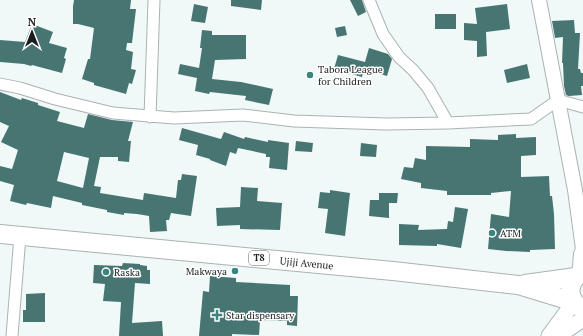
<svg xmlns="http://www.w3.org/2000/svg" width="583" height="336" font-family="'PT Serif',serif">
<rect width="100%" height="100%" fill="#f0f9f8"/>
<!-- building -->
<path fill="#477572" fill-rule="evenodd" d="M74,0H131L130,9H136L132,43H127L126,50L133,52L131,69L136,70L132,84L129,83L126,94L94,85V83L82,79L88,59H90L94,28L78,24H73V6Z
M231,0H262L261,10L231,6Z
M350,0H362L366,12L358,16Z
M194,4L208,7L205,23L191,21Z
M507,4L510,29L486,32L487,56L477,57V41L464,40V23L477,24L475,8Z
M435,14H456V29H435Z
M574,20L575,33H580L578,69H580L581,73H583V86H581L582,95L569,96L566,95L564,86L563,63H562L563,37L555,38L552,21Z
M32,24L53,32L49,43L67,48L64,58L66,59L62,73L32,65L31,66L24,64L0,62V40L25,42Z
M345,26L347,35L337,37L335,28Z
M202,30L212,31V35H246V59L215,60L212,79L241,82L273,89L269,105L245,100L246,96L210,92L209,94L195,91L197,78L178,74L180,64L199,68L202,48H200Z
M369,48L388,54L392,59L387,76L364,69L362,77L334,69L338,55L365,62Z
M527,64L530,78L507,83L504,70Z
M0,92L21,100L22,98L38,103V105L60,112L57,121L84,128L88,114L112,120L133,122L128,141H131L129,162L118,161V157H100L94,186L101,187L100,193L143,200L144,193L176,198L178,180H181L182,174L197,176L191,216L171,213L169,220H166L167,231L150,232L149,216L137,214L124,213V215L107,212V210L82,205V203L53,196L51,208L27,203L26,205L10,201L14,185L0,181V166L12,169L18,150L1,142L9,126L0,122ZM64,152L89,158L83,188L57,181Z
M182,128L221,139L224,132L244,139L245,137L268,142V140L289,143L287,170L269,168L270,157H266V154L238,148L236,154L230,152L226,166L210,160V159L196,155L198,145L179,140Z
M516,134V138L536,137V155L521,156V177L549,176L550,196H552L554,214L555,249L530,250V252L506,251L488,249L491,214L509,217L511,191L491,193V195H447V191L421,188V183L401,179L404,167L413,168L415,158L426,160V146L470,147V139L498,140V135Z
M296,141L313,143L312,152L295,151Z
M361,143L377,145L376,157L360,156Z
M241,187L258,188L257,201L282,203L280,230L240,229V225L217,226L216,208L240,207Z
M330,190L350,193L345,236L325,233L328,209L318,208L320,192L330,193Z
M379,193H398L397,203H389V218L369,216L370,200H379Z
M455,207L468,209L461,248L437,244V246L399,245V224L419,225L418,230L447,229L448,221L453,222Z
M123,263L140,264V265L147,266V270H150V284L135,283L132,323L162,321L163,336H119L121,302L103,301L105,284L93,283L94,265L122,266Z
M210,276L236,278V282L290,285V296H298L297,326L287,325V321L260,320L259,335L232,334V336H199L203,291L209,292Z
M45,293V322H23V310H26V294Z"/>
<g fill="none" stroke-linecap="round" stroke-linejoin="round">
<defs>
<path id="minor" d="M369,0L383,34L399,57L413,70L428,88L448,123
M0,84L20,88L55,99L113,113L174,118L243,115L294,121L386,124L448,123L531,119L558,100L583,107
M150,117L154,0
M12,336L20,236"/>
<path id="tertiary" d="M539,0L575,190L583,249"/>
<path id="secondary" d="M549,336L574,302
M558,336L583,319"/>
<g id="trunk">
<path id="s1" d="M0,234L393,271L518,285L574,302"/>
<path d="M525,284L576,277"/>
<path d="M581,308C571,302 567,290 574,280C575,277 579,276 580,273C583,269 582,259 583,254"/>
</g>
</defs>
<!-- minor casing -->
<use href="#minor" stroke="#aab3b2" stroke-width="13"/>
<!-- tertiary casing -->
<use href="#tertiary" stroke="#aab3b2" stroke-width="16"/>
<!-- secondary casing -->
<use href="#secondary" stroke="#aab3b2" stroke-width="17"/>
<!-- trunk casing -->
<use href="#trunk" stroke="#aab3b2" stroke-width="20"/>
<!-- minor -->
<use href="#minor" stroke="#fff" stroke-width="11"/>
<!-- tertiary -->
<use href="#tertiary" stroke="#fff" stroke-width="14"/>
<!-- secondary -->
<use href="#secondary" stroke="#fff" stroke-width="15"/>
<!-- trunk -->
<use href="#trunk" stroke="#fff" stroke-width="18"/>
</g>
<!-- markers -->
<g fill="#3c847f" stroke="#fff" stroke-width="1.5">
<circle cx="310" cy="75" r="4"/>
<circle cx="492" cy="233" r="4"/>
<circle cx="235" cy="271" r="4"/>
<circle cx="106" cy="272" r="4"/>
<path d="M215 309h4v4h4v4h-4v4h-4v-4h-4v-4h4z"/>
</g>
<g text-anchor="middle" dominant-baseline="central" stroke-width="3" stroke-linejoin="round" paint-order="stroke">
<!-- shield labels -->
<rect fill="#fff" stroke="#5f6161" stroke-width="1" x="249" y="251" width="20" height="14" rx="3"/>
<g font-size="9" font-weight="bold" fill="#1a1d1d">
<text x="259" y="258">T8</text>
</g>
<!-- poi labels -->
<g font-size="10" fill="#1a1d1d" stroke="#fff" text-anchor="start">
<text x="318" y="69">Tabora League<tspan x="318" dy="12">for Children</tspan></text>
<text x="500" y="233">ATM</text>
<text x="227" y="271" text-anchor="end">Makwaya</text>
<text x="114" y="272">Raska</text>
<text x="226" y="315">Star dispensary</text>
</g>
<!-- street labels -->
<g font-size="10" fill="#1a1d1d" stroke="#fff">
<text stroke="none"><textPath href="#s1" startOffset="308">Ujiji Avenue</textPath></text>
</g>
</g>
<!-- north arrow -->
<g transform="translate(32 32)" stroke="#ffffff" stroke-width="3" paint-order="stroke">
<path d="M0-3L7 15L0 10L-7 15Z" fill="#1a1d1d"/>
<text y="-6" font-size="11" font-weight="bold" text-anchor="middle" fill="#1a1d1d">N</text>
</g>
</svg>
